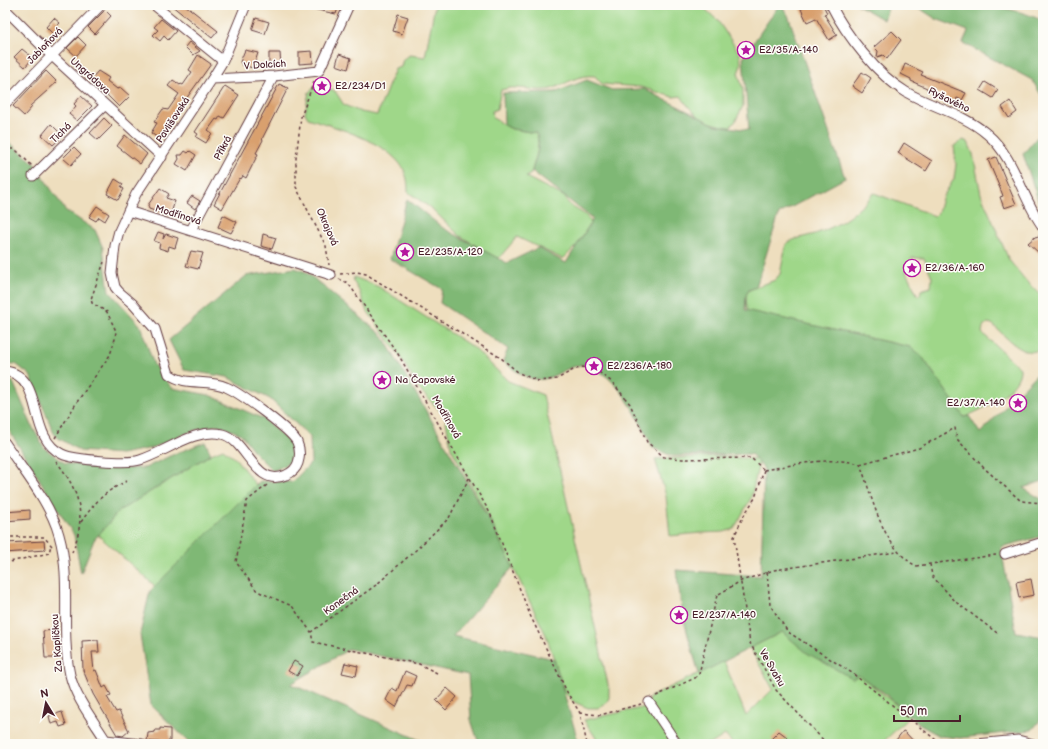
<svg xmlns="http://www.w3.org/2000/svg" width="1048" height="749" font-family="'Balsamiq Sans',sans-serif">
<rect width="100%" height="100%" fill="#fdfcf7"/>
<filter id="ink" filterUnits="userSpaceOnUse"><feTurbulence type="fractalNoise" baseFrequency=".025" numOctaves="2"/><feDisplacementMap in="SourceGraphic" scale="8" xChannelSelector="R" yChannelSelector="G"/><feConvolveMatrix kernelMatrix="1 2 1 2 8 2 1 2 1" color-interpolation-filters="sRGB"/></filter>
<filter id="wash" filterUnits="userSpaceOnUse"><feTurbulence type="fractalNoise" baseFrequency=".012" numOctaves="4" result="noise"/><feDisplacementMap in="SourceGraphic" scale="16" xChannelSelector="R" yChannelSelector="G"/><feGaussianBlur stdDeviation="0.9" result="paint"/><feColorMatrix in="noise" values="0 0 0 0 0 0 0 0 0 0 0 0 0 0 0 0 0 1.4 0 .05"/><feComposite in="paint" operator="in"/></filter>
<g filter="url(#wash)">
<rect width="100%" height="100%" fill="#eedebe"/>
<!-- green -->
<path fill="#9fd789" stroke="#747b5a" fill-rule="evenodd" d="M435,5H701L718,21L740,54L741,65L738,73L743,89V106L735,122L730,127C705,124 694,116 681,96L673,97L641,87L602,84L595,76C578,74 567,84 551,89C540,92 528,88 516,88C511,87 506,89 501,90L497,109L492,111L493,118L512,129L536,133C542,146 534,161 531,174L526,177L565,197C569,210 585,210 591,222L577,245L563,259L517,237L499,258L494,257L459,235L432,209L408,192C408,183 407,176 403,168C386,141 337,128 308,118L305,113L309,92L315,87L335,91L344,105L361,112L377,115L395,69L401,67L403,59L410,55L425,57Z
M963,140L968,142L973,154L981,194L1009,260L1027,282L1043,298V347C1025,363 1004,334 992,324L988,323L983,327L982,333L1020,368C1022,389 981,411 964,417L923,358L910,347L747,311L746,295L749,290L775,280L780,274L786,244C794,238 805,237 815,234C841,225 857,213 874,193L935,216L938,213L942,198L954,179L956,164L954,146ZM912,258H924L932,277L931,287L921,290L920,295L918,296L906,272Z
M354,277L379,287L474,348L508,381L543,395L609,689V698L606,703L598,708H588L574,702L565,693L546,635L490,520L451,448L445,416L419,389L399,355L366,309L359,291L353,281Z
M223,449L236,459L256,485L155,586L98,535L119,511L211,454Z
M721,456L755,459L759,463L751,498L734,529L724,532L700,533L670,536L666,496L655,459Z
M782,632L858,674L910,716L881,744H733L725,735L711,744H600L584,720L646,707L650,697L724,661L746,716L773,689L750,648Z"/>
<!-- forest -->
<path fill="#7fb875" stroke="#646c50" d="M779,5H781L788,15L845,178L779,214L756,287L749,290L746,295L745,310L910,347L923,358L964,417L969,416L980,433L1043,368V481L1023,488L1043,500V536L1001,547L1016,632L1043,637V717L1032,730L960,738L940,736L920,725L883,692L858,675L853,679L807,653L782,632L699,674L684,621L676,570L761,576L764,469L751,454L672,456L653,448C639,420 619,373 584,365C581,364 576,366 573,367C563,370 554,377 544,379C530,382 513,370 503,361L508,349L440,303L442,289L390,259L407,199L443,228L507,263L538,248L566,263L593,219L532,171C535,158 542,145 536,133L512,129L504,125L503,93L556,92L587,80L612,90L644,89L715,125L749,130L743,58Z
M858,5H889L884,20Z
M905,5C951,5 1002,0 1043,21V98L1032,80L963,43L968,31L936,19L922,10Z
M1043,130V207L1038,200L1023,154Z
M5,139L33,162L65,210L95,230L103,248L109,291L140,325L154,365L172,388L209,395L264,419L291,444V462L273,471L256,454L241,434L218,425L192,431L152,448L121,454L80,451L55,436L30,375L16,364H5Z
M295,268L306,272L382,335L491,523L513,567L453,636L554,659L579,744H479L471,720L468,675L349,649L291,684L424,742L423,744H191L151,705L140,634L150,591L260,481L292,482L311,463L310,437L270,399L227,377L184,370L169,340L246,276Z
M5,380L13,382L33,428L44,448L65,463L103,469L145,468L172,455L205,442L211,454L119,511L94,540L81,573L74,535L5,424Z"/>
<g id="blocks">
<!-- building -->
<path fill="#d9a06e" d="M171,5H185L218,31L212,38Z
M309,5H339L336,14L308,8Z
M809,5H823L827,13L824,14L837,35L829,40L816,18L807,22L801,9Z
M105,10L111,16L95,34L88,27Z
M398,14L408,17L402,34L393,31Z
M54,18L60,23L57,26L61,30L55,36L46,27Z
M256,18L269,22L265,34L252,30Z
M161,19L176,31L168,40L164,36L160,41L153,35L158,30L154,27Z
M892,31L901,40L887,59L883,55L877,57L878,51L874,47Z
M78,37L86,45L76,56L67,48Z
M189,42L200,51L193,55L185,47Z
M22,49L33,58L25,67L14,57Z
M245,50L258,53L253,68L242,65L240,62Z
M312,51L313,63L299,64V52Z
M269,53H280L281,65L269,66Z
M339,54L351,58L348,69L336,65Z
M198,55L211,64L158,138L151,133L157,123L154,122L163,109L168,110L179,94L168,86L173,80L180,85L181,84L183,85L192,72L189,70Z
M905,64L923,72L921,75L966,93L962,100L957,98L954,104L948,102L949,100L945,98V96L931,90L928,92L927,88L911,81V79L901,74Z
M46,71L57,82L30,106L32,107L24,116L13,106Z
M98,71L109,78L107,81L117,89L121,88L130,96L119,107L91,79Z
M862,72L871,78L862,93L852,86Z
M985,82L998,90L993,98L980,90Z
M279,84L288,88L262,139L263,140L256,153L258,154L246,178L243,176L241,179L240,178L222,209L214,204Z
M225,86L239,95L224,118L220,116L218,120L216,119L208,130L212,133L206,143L196,137L198,134L195,132Z
M81,96L92,106L77,121L69,114L76,106L74,104Z
M1010,101L1017,112L1009,118L1002,107Z
M104,118L112,126L98,140L90,133Z
M51,124L63,136L53,145L42,135Z
M125,135L147,154L140,164L117,146Z
M904,143L932,161L926,171L898,153Z
M74,147L81,154L71,165L63,158Z
M185,151L188,153L190,151L196,155L187,171L176,164L179,159L178,155H182Z
M996,157L1016,204L1004,208L1000,197L1003,196L1002,193L988,160Z
M115,179L123,184L121,187L124,189L118,200L107,194Z
M160,188L169,194L166,198L175,201L170,216L149,209L148,205Z
M192,196L200,201L195,209L187,203Z
M97,206L109,214L105,221L99,217L96,221L89,217Z
M223,215L237,222L231,233L218,227Z
M158,232L164,234L163,239L166,234L178,238L175,248L169,246L168,251L159,248L160,243L154,241Z
M263,234L276,238L272,249L261,246Z
M1039,236L1043,241V249L1039,253L1028,243L1035,237Z
M191,251L203,253L198,269L186,266Z
M30,510V519L5,521V512Z
M44,541L45,550L5,553V543Z
M1031,579L1034,595L1019,598L1016,582Z
M55,630L57,658H45L43,631Z
M98,640L99,652H92L94,671L96,670L103,688L106,686L111,695L107,697L116,712L119,711L129,731L123,736L117,735L93,694L83,670L82,641Z
M294,661L303,666L297,676L288,671Z
M345,663L358,666L356,676L342,673Z
M405,671L416,676L412,686L407,685L396,707L386,700L392,688L397,691Z
M447,688L457,697L446,710L436,700Z
M62,712L66,725L60,727L58,722L51,724L49,716Z
M160,728L170,729V741H167V743L147,741L148,733L155,732V730H160Z
M779,731L787,737L781,744H777L771,739Z
M903,731L905,732L916,744H893Z"/>
</g>
</g>
<g filter="url(#ink)">
<use href="#blocks" fill-opacity="0" stroke="#633c41" stroke-width="1"/>
<g fill="none" stroke-linecap="round" stroke-linejoin="round">
<defs>
<path id="minor" d="M154,5L223,61
M831,5C846,35 877,75 906,92C932,107 964,114 987,134C1015,157 1022,199 1043,227
M5,9L51,55L162,157
M212,79L274,76L319,71L349,5
M5,104L101,5
M33,176L105,105
M128,211L331,275
M191,230L274,76
M5,371C46,376 26,437 62,454C74,460 128,464 140,460C166,452 194,428 222,434C247,440 255,489 286,475C291,473 296,469 298,463C300,457 300,449 297,442C291,430 240,393 226,387C207,378 186,387 169,374L155,329L133,304L119,292L115,287L112,273L115,246L119,231L136,194L212,79L223,61L246,5
M5,443C24,472 50,502 59,535C72,580 60,629 70,675C76,700 95,722 108,744
M1005,554L1043,542
M649,702L677,744
M106,740L141,744
M977,744L1018,740L1033,744"/>
</defs>
<!-- minor casing -->
<use href="#minor" stroke="#633c41" stroke-width="11"/>
<!-- path -->
<path stroke="#633c41" stroke-width="1.5" stroke-dasharray="3 3" stroke-linecap="butt" d="M314,81L301,117L296,158V187L326,246L329,265
M5,149H15L32,166
M340,274L357,272L366,274L501,358L519,373L538,381L557,379L573,370L583,367L599,372L612,382L630,404L647,442L664,457L682,459L751,458L764,470
M339,279L348,283L398,354L490,513L530,615L568,694L580,713L587,744
M55,438L77,402L110,355L115,339L116,331L107,312L92,303L91,299L104,262
M56,461C80,491 87,517 72,552
M860,464L919,448L955,428L957,439L983,467L1021,501L1043,503
M764,470L755,498L743,517L734,537L750,643L776,690L827,744
M764,470C794,465 830,456 860,464C873,498 881,546 916,566L996,555
M267,485L247,501L236,562L257,591L292,606L311,632
M81,522C96,501 104,492 127,481
M5,537H44L52,546
M5,563L49,553L51,545
M930,564L932,576L957,603L997,633
M767,572L770,605L788,632L852,673L941,744
M437,673L419,664L313,642L311,632L376,585L417,549L449,518L469,478
M656,696L695,678L699,674L717,595L741,581L774,570L897,552
M580,713L600,715L641,704"/>
<!-- minor -->
<use href="#minor" stroke="#fff" stroke-width="9"/>
</g>
</g>
<!-- icons -->
<defs>
<symbol id="sight-ring" viewBox="-11 -11 22 22"><circle r="9.5" fill="#fdfcf7" stroke="#b5179e" stroke-width="1.5"/><path d="M0-6L1.8-2.2L6-1.7L2.9 1.2L3.7 5.4L0 3.3L-3.7 5.4L-2.9 1.2L-6-1.7L-1.8-2.2Z" fill="#b5179e"/></symbol>
</defs>
<g fill-rule="evenodd">
<use href="#sight-ring" x="736" y="40" width="20" height="20"/>
<use href="#sight-ring" x="312" y="76" width="20" height="20"/>
<use href="#sight-ring" x="395" y="242" width="20" height="20"/>
<use href="#sight-ring" x="902" y="258" width="20" height="20"/>
<use href="#sight-ring" x="584" y="356" width="20" height="20"/>
<use href="#sight-ring" x="372" y="370" width="20" height="20"/>
<use href="#sight-ring" x="1008" y="393" width="20" height="20"/>
<use href="#sight-ring" x="669" y="605" width="20" height="20"/>
</g>
<g text-anchor="middle" dominant-baseline="central" stroke-width="3" stroke-linejoin="round" paint-order="stroke">
<!-- street labels -->
<g font-size="10" fill="#4a1f2b" stroke="#fdfcf7">
<text transform="translate(45 46) rotate(-46)">Jabloňová</text>
<text transform="translate(265 65) rotate(-4)">V Dolcích</text>
<text transform="translate(90 76) rotate(42)">Ungrádova</text>
<text transform="translate(949 100) rotate(26)">Ryšavého</text>
<text transform="translate(173 120) rotate(-57)">Pavlišovská</text>
<text transform="translate(61 133) rotate(-44)">Tichá</text>
<text transform="translate(223 148) rotate(-62)">Příkrá</text>
<text transform="translate(178 215) rotate(17)">Modřínová</text>
<text transform="translate(327 227) rotate(66)">Okrajová</text>
<text transform="translate(446 417) rotate(60)">Modřínová</text>
<text transform="translate(341 601) rotate(-36)">Konečná</text>
<text transform="translate(57 643) rotate(-94)">Za Kapličkou</text>
<text transform="translate(772 668) rotate(60)">Ve Svahu</text>
</g>
<!-- poi labels -->
<g font-size="10" fill="#4a1f2b" stroke="#fdfcf7" text-anchor="start">
<text x="759" y="50">E2/35/A-140</text>
<text x="335" y="86">E2/234/D1</text>
<text x="418" y="252">E2/235/A-120</text>
<text x="925" y="268">E2/36/A-160</text>
<text x="607" y="366">E2/236/A-180</text>
<text x="395" y="380">Na Čapovské</text>
<text x="1005" y="403" text-anchor="end">E2/37/A-140</text>
<text x="692" y="615">E2/237/A-140</text>
</g>
</g>
<!-- margin -->
<rect width="1048" height="749" fill="none" stroke="#fdfcf7" stroke-width="20"/>
<!-- north arrow -->
<g transform="translate(46 703) rotate(350)" stroke="#fdfcf7" stroke-width="3" paint-order="stroke">
<path d="M0-3L7 15L0 10L-7 15Z" fill="#4a1f2b"/>
<text y="-6" font-size="11" font-weight="bold" text-anchor="middle" fill="#4a1f2b">N</text>
</g>
<!-- scale -->
<path d="M894 715v6h66v-6" fill="none" stroke="#4a1f2b" stroke-width="2"/>
<text x="900" y="715" font-size="12" fill="#4a1f2b" stroke="#fdfcf7" stroke-width="3" paint-order="stroke">50 m</text>
</svg>
